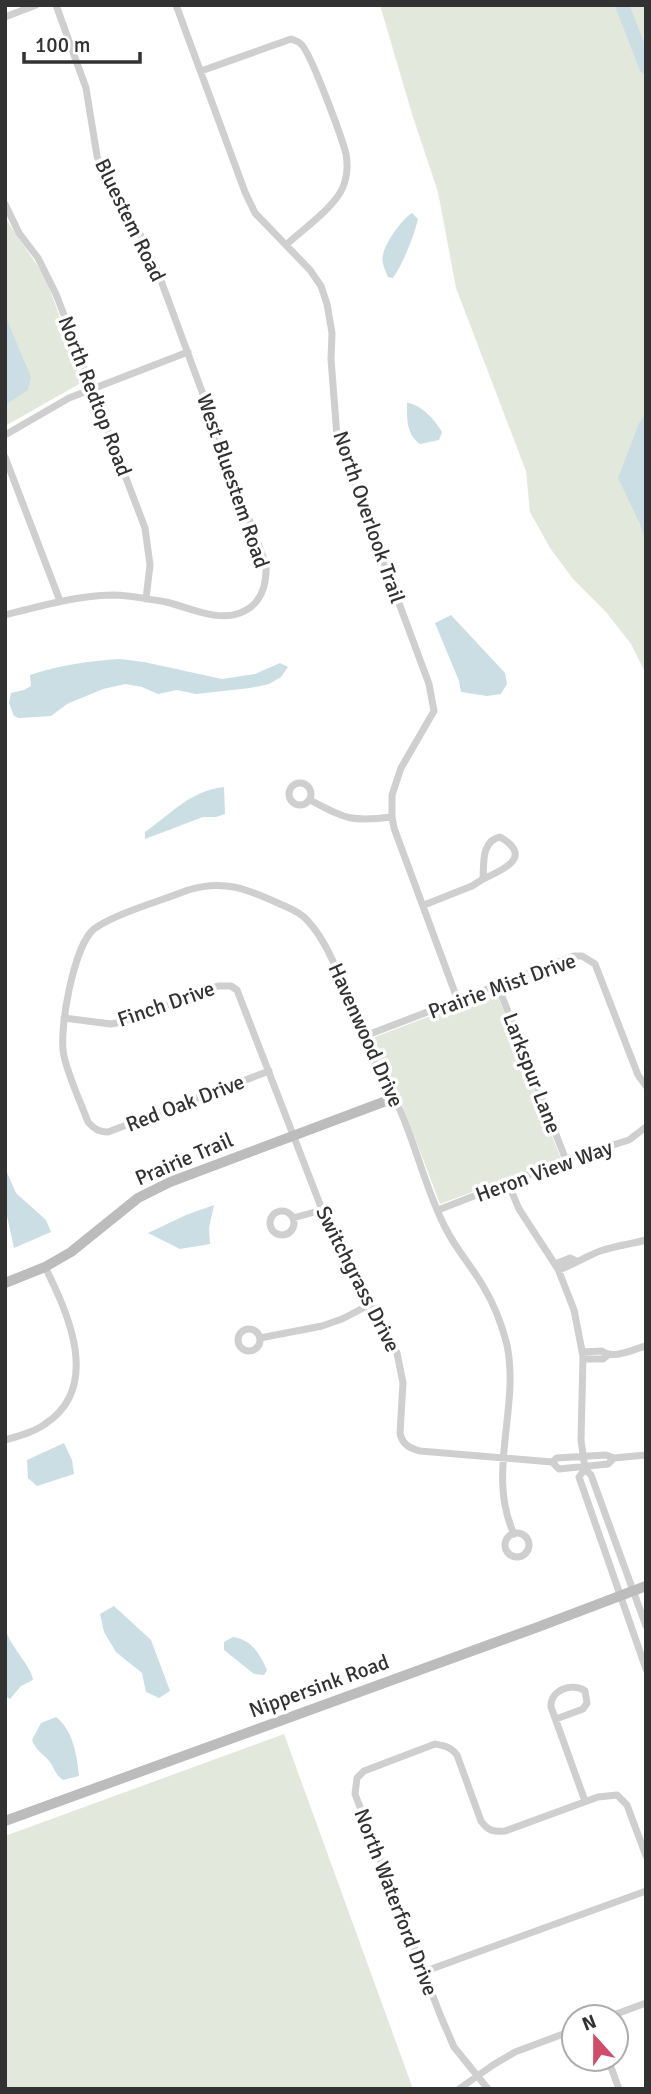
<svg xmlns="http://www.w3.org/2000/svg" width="651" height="2094" font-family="Signika,sans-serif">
<rect width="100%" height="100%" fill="#fff"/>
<!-- green -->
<path fill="#e3e8dc" d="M380,5H646V413L639,423V522L646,543V674L631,644L606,612L573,579L550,548L530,512L526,471L456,288L438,192L412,114Z
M5,218L39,268L49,287L82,379L81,383L5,426Z
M496,991L561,1159L440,1204L399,1096L367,1040Z
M284,1734L413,2089H5V1836Z"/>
<!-- water -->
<path fill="#cadee4" d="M412,213L418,219C414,236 403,264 393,278L388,277C385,270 381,262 383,255C385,243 402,219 412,213Z
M5,315L31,377L28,390L5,405Z
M407,403C421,404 435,420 442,432L439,440L420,444C406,434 407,418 407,403Z
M646,413V543L639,522L618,478L639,423Z
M451,615L505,673L507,684L501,694L487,696L461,692L459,681L435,623Z
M120,659L144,662L222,679L255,674L280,663L288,667L281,677L269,684L250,688L196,694L177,690L158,694L142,687L125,684L103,689L67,704L51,716L19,718L14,716L9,703L11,693L24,690L31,686L30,675C60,665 89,661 120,659Z
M224,787L225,814L216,817H203L145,839V832C172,813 190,791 224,787Z
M5,1168L16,1193L46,1220L51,1232L14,1248L5,1207Z
M214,1205L209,1228L210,1244L180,1249L148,1233L186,1215Z
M64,1443L72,1460L74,1474L37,1486L28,1478L27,1460Z
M5,1579C10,1596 2,1623 8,1636C13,1648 33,1670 33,1680L21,1686L10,1699L5,1696Z
M114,1606L151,1640L170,1691L159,1698L146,1692L142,1673L116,1652L104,1632L100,1614Z
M233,1637C252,1640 259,1653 267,1670L264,1675L254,1674L224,1650V1642Z
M56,1717C73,1730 77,1755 79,1776L63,1780C56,1775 55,1770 50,1762C44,1754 36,1751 32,1740L41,1723Z"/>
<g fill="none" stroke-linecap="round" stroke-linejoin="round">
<!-- river -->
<path stroke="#cadee4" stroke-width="14" d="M622,5L646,67"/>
<!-- street -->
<path stroke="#cfcfcf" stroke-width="7" d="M176,5L245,192L255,213L310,270L321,286L327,304L332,333L331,359L337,436L429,684L434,711L401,768L392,795V817L394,828L458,1001
M5,17L36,5
M201,71L291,39C296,41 298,41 301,44C311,53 342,138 346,154C348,165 347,177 343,187C335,207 303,229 286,245
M5,204L19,233L38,258L56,294L145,528L150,565L146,599
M5,435L69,398L188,352
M5,457L60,601
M5,615C40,606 75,596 112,595C130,595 148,599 166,602C188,607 217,622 240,613C261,605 267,585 266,565L156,267L132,218L105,175L97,156L86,88L56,5
M289 794a11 11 0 1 1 22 0a11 11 0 1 1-22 0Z
M310,800C345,819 352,822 392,817
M500,837C534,857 503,870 483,879C484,864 481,841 500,837Z
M424,905L472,886L483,879
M498,986L566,1160
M64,1018L111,1024L122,1022L218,986H231L237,990L328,1225L397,1353L403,1383L400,1433C402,1444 409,1448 420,1451L552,1462
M362,1037L574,956H582L595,964L638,1075L646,1086
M269,1071L108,1132C99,1132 94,1129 88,1122C80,1101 69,1078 64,1056C58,1031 74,945 94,929C113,914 164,900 188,890C224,879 247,889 280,904C289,908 300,912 307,920C333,947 347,999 361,1034C372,1060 388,1084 400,1110C417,1148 426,1191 446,1229C456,1249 472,1267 483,1286C494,1304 502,1325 507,1345C520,1408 486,1474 514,1534
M508,1183L519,1209L558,1269L574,1310L583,1356L581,1440L585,1469
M438,1210L580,1155L629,1140L646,1127
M270 1223a12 12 0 1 1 24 0a12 12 0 1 1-24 0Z
M293,1218L322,1210
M555,1264L570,1258L576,1261
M559,1270C573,1265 585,1257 600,1251C615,1246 631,1244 646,1240
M238 1340a11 11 0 1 1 22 0a11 11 0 1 1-22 0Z
M260,1338L322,1326L342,1319L369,1305
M582,1352L602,1351C614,1360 633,1349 646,1346
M583,1359H603L608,1355
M5,1440C19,1436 34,1432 45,1424C102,1387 68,1313 45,1267
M552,1462L559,1469L608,1464L614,1458L646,1455
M552,1462L557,1458L606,1455L614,1458
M585,1469L579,1477L646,1669
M585,1469L591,1475L646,1626
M505 1545a12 12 0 1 1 24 0a12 12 0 1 1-24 0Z
M556,1719L583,1709L587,1703L585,1691C572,1682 550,1690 551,1707L585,1801
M423,1972L646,1891
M608,2017L646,2003
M608,2059L619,2089
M459,2089L493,2065L515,2052L574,2030
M488,2089L454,2047L441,2017L355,1794L357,1778L364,1771L435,1744C445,1746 451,1747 457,1755L481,1821C488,1831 494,1832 505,1831L598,1797L617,1795L627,1805L646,1856"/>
<!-- secondary -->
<path stroke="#bcbcbc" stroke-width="10" d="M5,1283L45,1267L71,1252L138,1198L170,1182L394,1098
M5,1821L538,1627L646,1586"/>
</g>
<g text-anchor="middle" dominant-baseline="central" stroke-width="7" stroke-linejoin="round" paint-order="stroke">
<!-- street labels -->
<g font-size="21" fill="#323232" stroke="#fff">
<text transform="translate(130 220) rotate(64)">Bluestem Road</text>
<text transform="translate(95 396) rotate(69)">North Redtop Road</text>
<text transform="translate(233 481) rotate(71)">West Bluestem Road</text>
<text transform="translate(369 517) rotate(71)">North Overlook Trail</text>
<text transform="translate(502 986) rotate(-20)">Prairie Mist Drive</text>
<text transform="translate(166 1004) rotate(-19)">Finch Drive</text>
<text transform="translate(366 1035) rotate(66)">Havenwood Drive</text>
<text transform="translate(532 1073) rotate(69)">Larkspur Lane</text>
<text transform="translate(185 1103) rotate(-21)">Red Oak Drive</text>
<text transform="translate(184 1159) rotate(-23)">Prairie Trail</text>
<text transform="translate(544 1171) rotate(-20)">Heron View Way</text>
<text transform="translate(358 1279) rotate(63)">Switchgrass Drive</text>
<text transform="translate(319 1686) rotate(-20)">Nippersink Road</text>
<text transform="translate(396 1902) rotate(69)">North Waterford Drive</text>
</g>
</g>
<!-- border -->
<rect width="651" height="2094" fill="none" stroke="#323232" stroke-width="14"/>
<!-- north arrow -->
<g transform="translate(595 2038) rotate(339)"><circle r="33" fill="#ffffff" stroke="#adadad" stroke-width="2"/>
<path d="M0-5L12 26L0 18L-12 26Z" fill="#d14c69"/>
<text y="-10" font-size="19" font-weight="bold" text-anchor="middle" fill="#323232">N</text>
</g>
<!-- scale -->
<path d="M24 52v10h116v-10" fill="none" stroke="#323232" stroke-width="3.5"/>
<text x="35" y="52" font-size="21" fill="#323232" stroke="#ffffff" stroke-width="5" paint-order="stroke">100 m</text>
</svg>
